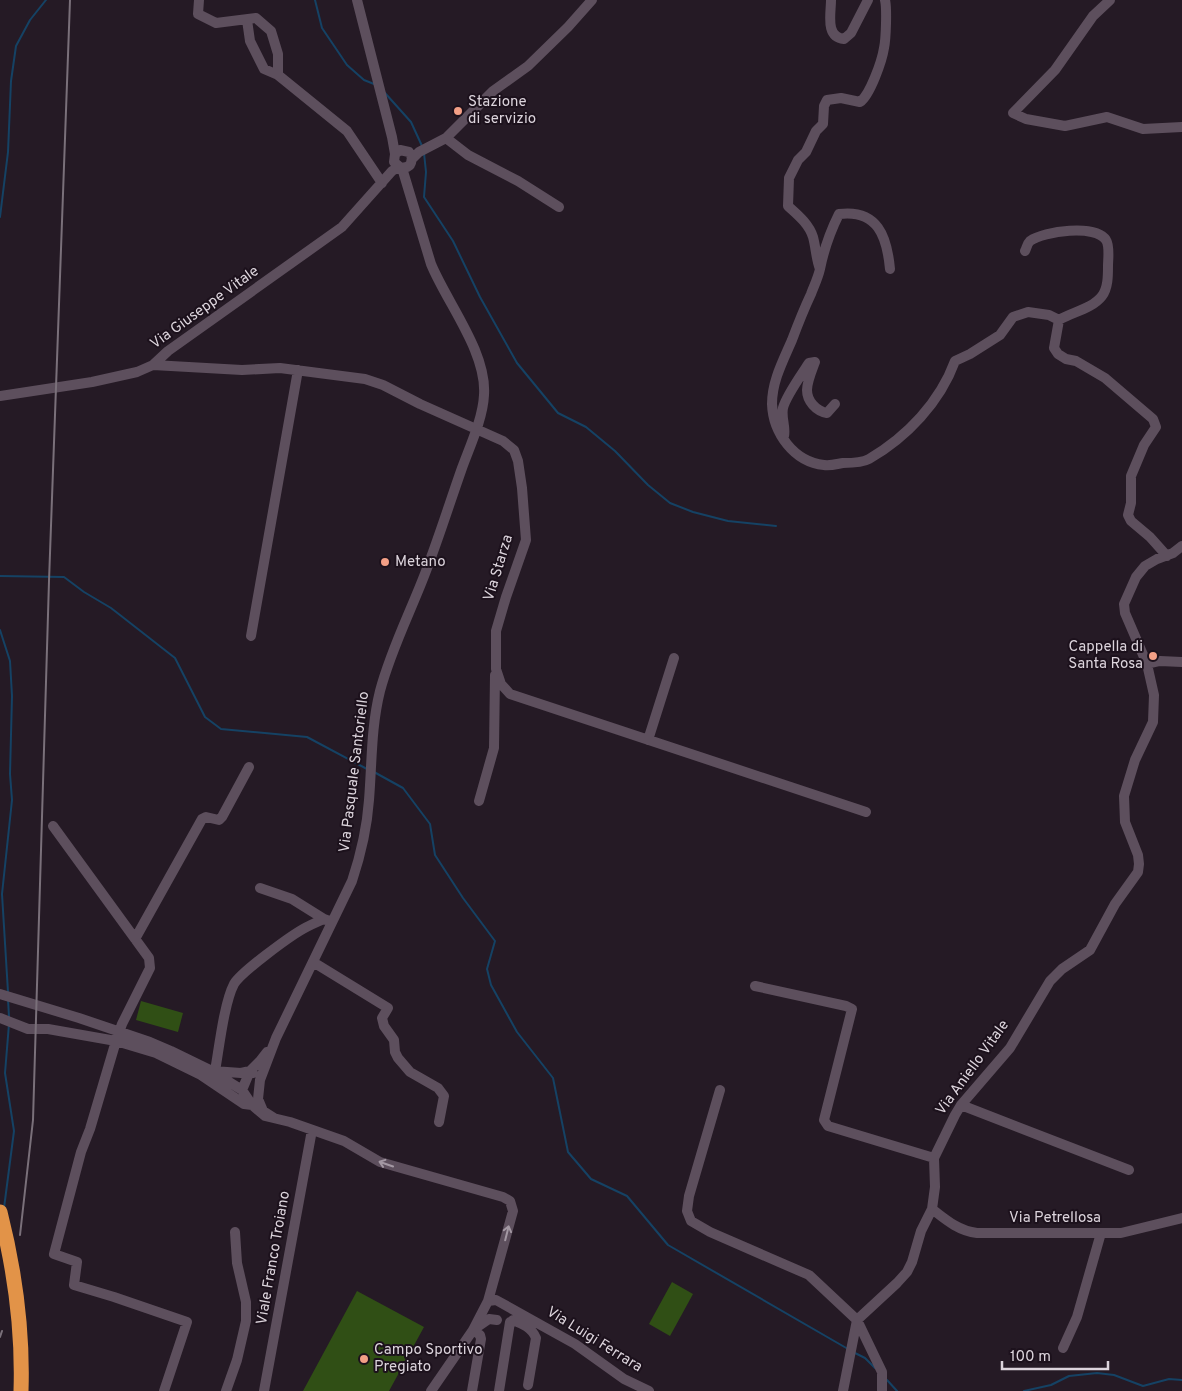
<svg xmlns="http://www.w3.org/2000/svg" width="1182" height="1391" font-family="Overpass,sans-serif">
<rect width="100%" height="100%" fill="#251a25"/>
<!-- green -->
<path fill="#304f15" d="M141,1001L183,1013L178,1032L136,1020Z
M672,1282L693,1294L670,1336L649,1324Z
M357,1291L424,1327L389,1391H303Z"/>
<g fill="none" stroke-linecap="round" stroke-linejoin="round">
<!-- stream -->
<path stroke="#154264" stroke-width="2" d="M315,0L322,28L347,65L364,80L374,84
M385,93L411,122L422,146
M424,153L426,172L424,197L453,241L480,297L517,363L558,413L586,427L615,451L648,485L670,503L693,512L728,521L776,526
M0,217L8,152L11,81L16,46L30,20L46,0
M0,576L64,577L84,592L111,608L175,658L205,717L221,729L307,737L367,769
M0,630L10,661L12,696L10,774L12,800L2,894L8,992
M374,772L403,788L430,824L435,855L463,898L495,941L487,969L491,985L517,1032L553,1078L568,1152L591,1179L627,1196L668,1245L848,1349
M8,999L9,1017
M4,1208L14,1131L5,1073L9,1024
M855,1353L865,1358L875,1368
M887,1380L897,1391
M1024,1391L1051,1385L1069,1376L1097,1373L1114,1375L1143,1386L1169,1379L1182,1380"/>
<!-- minor -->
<path stroke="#5d4f5d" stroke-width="10" d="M199,0L198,14L216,23L256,18L271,31L278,54V75L347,131L382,183
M357,0L392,137L395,154L394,162L401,168L407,167L410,165
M831,0C831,14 825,37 844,39L851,33L868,0
M885,0C887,8 886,39 884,48C882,61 870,95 860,102L841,98L827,100L824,106L823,124L816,131L806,152L798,160L789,178L788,206C798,215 809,224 813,237C816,248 816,259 820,269C824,249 830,232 839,214C878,209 887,237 890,269
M1110,0L1093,16L1055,70L1013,113L1026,119L1065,126L1107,117L1143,129L1182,127
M247,20L250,41L264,69L278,75
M446,138L468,155L518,181L559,207
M395,154L400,150L409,152L412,157L411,163
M412,159L419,152L446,138L493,91L528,66L568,27L592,0
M1025,251C1027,247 1027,244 1030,241C1044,231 1096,224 1106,240C1110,246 1108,259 1108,266C1108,276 1108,288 1102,296C1092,309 1072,312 1059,320
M820,269C818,278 814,286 811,294C804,309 798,324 792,340C783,361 772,381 772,404C773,433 794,462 824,465C830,466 837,464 843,463C851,463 862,463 869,459C907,437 940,402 955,361L970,354L1000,335L1013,317L1028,312L1049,315L1059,320L1054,348L1058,354L1066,359L1076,361L1105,378L1153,419L1156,427L1144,445L1131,476V503L1128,515L1131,521L1150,537L1167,556
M153,365L242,370L280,368L365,379L383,385L420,404L503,441L514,450L518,461L522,488L526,540L506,597L496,631V669L501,684L510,694L866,812
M0,396L92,382L137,372L153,365L168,351L342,227L392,171L399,167
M784,436C786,427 781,418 783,408C786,396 802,374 809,363L815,362C812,370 807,382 807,390C807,401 816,411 827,413L835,404
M251,636L298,370
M1147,664L1160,661L1182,662
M648,740L674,658
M479,801L494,748L495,675
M53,826L149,958L150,968L122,1024L116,1041L90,1129L81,1152L54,1254L77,1262L74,1285L114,1297L187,1322L164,1391
M260,888L292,899L324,919
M135,939L202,819L206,817L219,820L222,817L249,767
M313,962L388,1008L382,1018L384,1026L394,1040L395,1052L398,1058L410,1072L438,1088L444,1096L439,1122
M755,986L846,1006L852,1009L824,1120L828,1126L934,1158
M0,994L79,1018L150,1042L171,1051L210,1070L242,1090L252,1105L265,1116L290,1122L344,1141L380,1162L503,1197L510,1201L513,1211L488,1301L473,1330
M0,1018L28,1029H48L116,1041L156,1053L201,1075L244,1104L252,1105
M213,1071L241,1073L250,1071L253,1073
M215,1071C219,1049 224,1003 234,984C241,972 289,937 303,929C310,925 317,922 324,919L332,922
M242,1090L250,1071L260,1061L267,1052
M720,1090L689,1196L687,1211L691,1221L710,1232L809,1275L857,1320L843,1391
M961,1105L1129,1170
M274,1118L263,1111L258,1099L260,1080L276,1038L352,881C361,854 367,828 369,800C372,763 371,727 380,691C391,649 411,611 426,571C439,537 450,502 462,468C470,446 483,418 484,395C487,352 447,303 431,264L402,168
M932,1209C946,1220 959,1231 977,1233H1121L1182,1218
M488,1301L496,1300L575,1344L624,1379L649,1391
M513,1320C523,1324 532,1328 536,1338L528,1385
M1063,1348L1077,1317L1101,1233
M226,1391L237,1360L246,1321V1302L237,1263L235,1232
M264,1391L312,1130
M431,1391L473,1330L489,1319L497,1320
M472,1391L481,1339L480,1335L473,1330
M499,1391L510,1322
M882,1391V1372L857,1320L897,1283L907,1272L912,1262L921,1231L932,1209L935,1187L934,1158L955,1115L961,1105L1010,1048L1050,981L1062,969L1090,950L1115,904L1138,872L1139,864L1138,855L1125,822L1124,796L1135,760L1153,722L1154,695L1147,664L1125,613L1124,604L1136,577L1145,566L1157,559L1173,553L1182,546"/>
<!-- highway -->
<path stroke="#e29348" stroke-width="15" d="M0,1212C15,1271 23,1330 21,1391"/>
<!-- rail -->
<path stroke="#7a707a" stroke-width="2" d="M20,1235L33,1120L49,581L70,0
M0,1337L2,1331"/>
</g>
<!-- one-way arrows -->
<defs><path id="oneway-shaft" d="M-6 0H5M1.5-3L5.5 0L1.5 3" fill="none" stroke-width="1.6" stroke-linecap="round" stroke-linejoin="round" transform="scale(1.25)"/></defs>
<g stroke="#a398a3">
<use href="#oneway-shaft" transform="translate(386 1164) rotate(-161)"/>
<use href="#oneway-shaft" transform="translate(507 1233) rotate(-76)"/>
</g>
<!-- markers -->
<g fill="#f39f86" stroke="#1c111c" stroke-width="2">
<circle cx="458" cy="111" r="5"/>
<circle cx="385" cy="562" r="5"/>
<circle cx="1153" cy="656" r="5"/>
<circle cx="364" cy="1359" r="5"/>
</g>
<g text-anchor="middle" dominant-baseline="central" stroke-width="4" stroke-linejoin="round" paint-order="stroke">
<!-- poi labels -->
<g font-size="15" fill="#dcd4dc" stroke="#1c111c" text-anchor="start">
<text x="468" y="102">Stazione<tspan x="468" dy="17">di servizio</tspan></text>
<text x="395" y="562">Metano</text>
<text x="1143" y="647" text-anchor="end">Cappella di<tspan x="1143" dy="17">Santa Rosa</tspan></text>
<text x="374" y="1350">Campo Sportivo<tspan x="374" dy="17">Pregiato</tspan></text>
</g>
<!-- street labels -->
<g font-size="15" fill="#dcd4dc" stroke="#1c111c">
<text transform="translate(205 308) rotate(-36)">Via Giuseppe Vitale</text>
<text transform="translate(499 568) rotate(-73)">Via Starza</text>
<text transform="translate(355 772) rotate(-83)">Via Pasquale Santoriello</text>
<text transform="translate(973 1068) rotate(-54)">Via Aniello Vitale</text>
<text x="1055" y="1218">Via Petrellosa</text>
<text transform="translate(274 1258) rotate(-80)">Viale Franco Troiano</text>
<text transform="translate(594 1340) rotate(32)">Via Luigi Ferrara</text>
</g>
</g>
<!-- scale -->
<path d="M1002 1361v8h106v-8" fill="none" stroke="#dcd4dc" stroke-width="2.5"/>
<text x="1010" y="1361" font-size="15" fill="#dcd4dc" stroke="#1c111c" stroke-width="4" paint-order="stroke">100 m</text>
</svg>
